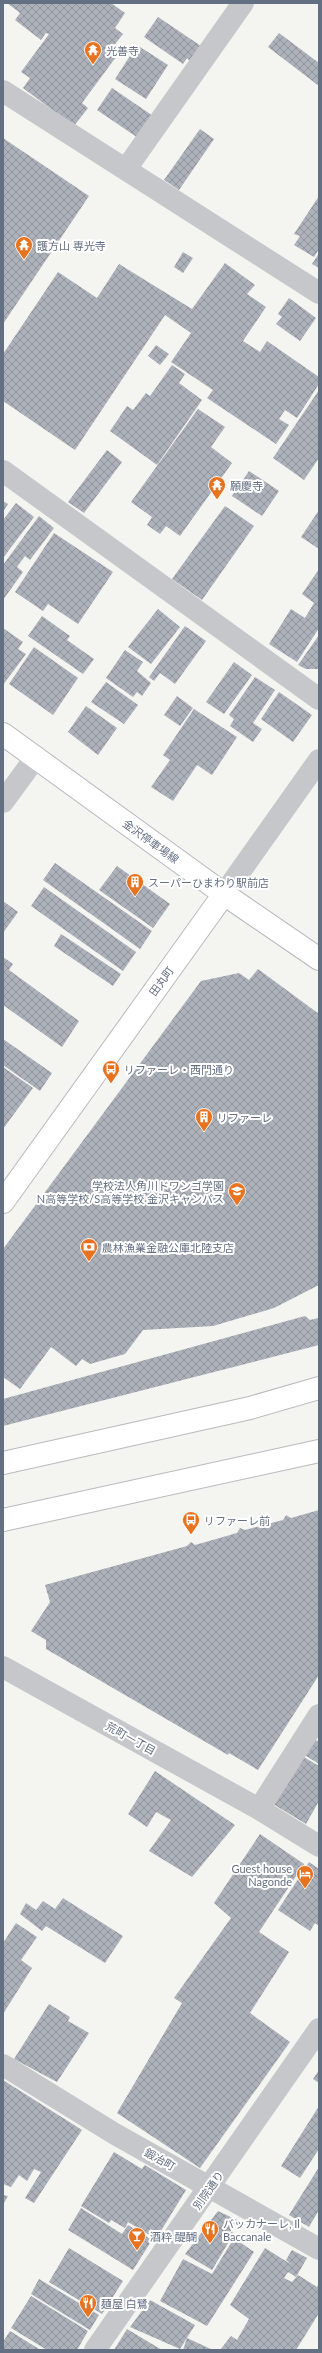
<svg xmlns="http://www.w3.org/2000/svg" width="322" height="2353" font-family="Lato,'Noto Sans JP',sans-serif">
<defs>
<pattern id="building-cross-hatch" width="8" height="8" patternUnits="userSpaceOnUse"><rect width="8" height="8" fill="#adb2ba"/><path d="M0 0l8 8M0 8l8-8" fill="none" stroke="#90959d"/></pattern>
</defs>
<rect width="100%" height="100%" fill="#f4f5f1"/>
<!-- building -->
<path fill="url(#building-cross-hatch)" d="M7,3H111L125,13L115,28L123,34L109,52L116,57L82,103L88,108L74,126L23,88L30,78L21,72L49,34L46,33L41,40L15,20L20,13Z
M158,17L201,46L191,62L187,58L183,64L144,37Z
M279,33L319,63V86L268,47Z
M137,45L168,65L146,99L115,79Z
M112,88L159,120L144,142L97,110Z
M200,129L214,139L179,190L164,180Z
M3,138L89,196L3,324Z
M319,196V249L314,257L294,245L300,236L294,234Z
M183,252L193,258L183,273L174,267Z
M319,253V268L312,264Z
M225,263L255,285L247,294L266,307L243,341L260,352L267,341L319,377V384L297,418L285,410L279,419L289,425L276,444L207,398L213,390L171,362L191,333L165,315L75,450L3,401V354L58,272L97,298L119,264L192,309Z
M289,298L316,318L300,341L276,324L282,317L278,314Z
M156,345L169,354L160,365L148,356Z
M172,365L185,374L179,383L202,400L157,465L110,431L127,406L133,410L146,393L150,396Z
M319,390V458L304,480L273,458Z
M198,409L225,427L211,447L232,463L180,536L166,526L160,534L147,525L152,517L131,502Z
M107,450L122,462L84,513L68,502Z
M249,471L279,491L262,516L232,496Z
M3,501L8,504L3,512Z
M16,503L34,517L3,558V520Z
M225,506L254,526L202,600L172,579Z
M319,510V549L301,537Z
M39,516L54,528L30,560L25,556L17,567L23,572L3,600V565Z
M54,533L113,572L78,624L48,604L43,611L15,592Z
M319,569V628L297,662L269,644L291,609L305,618L314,603L302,594Z
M158,609L180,627L151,664L128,647Z
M42,616L70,636L67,640L94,659L83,674L28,636Z
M185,626L206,641L175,684L160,673L154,681L149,677Z
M3,628L23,642L18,649L26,654L3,685Z
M319,635V669H306L298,665Z
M34,647L78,678L53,715L9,684Z
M125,650L143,662L137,671L151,683L142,696L137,692L133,697L106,678Z
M234,662L252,675L224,714L206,702Z
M255,677L275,690L253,723L262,729L253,742L230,726L234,719L229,715Z
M106,682L138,705L124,724L91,702Z
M279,692L312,715L293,742L261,719Z
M177,696L193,708L180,726L164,715Z
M86,706L117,728L98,755L68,732Z
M194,709L237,737L212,775L197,765L173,801L151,787L170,760L163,755Z
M55,863L152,931L140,949L43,880Z
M117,866L170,904L153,928L99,890Z
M44,887L136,952L123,971L31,906Z
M3,901L18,912L3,933Z
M61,934L121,974L113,986L54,946Z
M3,957L13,964L9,970L79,1021L62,1047L3,1005Z
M258,969L319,1014V1285L274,1308L213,1326L143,1330L125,1354L90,1364L82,1359L76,1366L51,1347L20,1389L3,1377V1249L201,981L239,973L249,980Z
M3,1039L52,1073L40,1091L3,1065Z
M3,1067L33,1088L3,1129Z
M305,1316L310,1320L318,1318L319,1345L3,1426V1399Z
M319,1510V1675L258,1770L229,1753L228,1755L46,1649V1640L31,1631L50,1602L45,1585L187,1546L191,1542L195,1545L237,1533L240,1528L245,1530L283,1520L286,1515L291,1518Z
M313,1739L319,1742V1764L303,1754Z
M302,1756L319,1766V1801L306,1824L273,1804Z
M155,1771L235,1825L192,1877L149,1851L171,1820L156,1812L147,1827L128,1814Z
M260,1834L304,1864L259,1932L289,1952L250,2013L290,2042L200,2168L117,2113L182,2003L174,1998L231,1918L214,1903Z
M309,1862L319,1869V1926L315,1923L310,1931L278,1910Z
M63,1898L123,1936L105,1963L46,1926L42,1931L20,1914L26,1903L36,1910L43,1901L55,1909Z
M16,1923L37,1937L21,1960L32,1968L3,2014V1943Z
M49,2004L70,2017L68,2021L89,2033L57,2082L14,2059Z
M319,2070V2083L313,2079Z
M3,2080L82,2130L34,2203L25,2198L41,2172L34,2169L27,2181L19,2175L11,2187L3,2184Z
M319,2106V2149L300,2178L281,2166Z
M114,2152L142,2169L145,2165L186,2190L156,2239L128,2222L125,2228L111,2220L109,2223L81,2206Z
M319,2167V2210L309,2227L289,2215Z
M3,2195L8,2196L3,2205Z
M81,2208L122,2234L128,2225L152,2240L133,2270L68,2230Z
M218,2211L237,2220L230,2232L234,2233L212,2270L185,2254Z
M234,2238L254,2252L207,2326L160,2301L183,2259L212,2274Z
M69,2248L123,2281L102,2314L49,2282Z
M265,2248L292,2265L286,2260L292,2250L307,2258L296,2277L288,2272L284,2278L292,2282L298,2275L317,2287L319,2283V2313L296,2350H220L231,2336L237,2340L249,2319L230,2305Z
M39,2279L99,2315L90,2330L31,2294Z
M31,2296L88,2331L77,2350H47L11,2328Z
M150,2300L195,2325L180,2349L130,2327Z
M127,2329L162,2350H114Z
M10,2331L39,2349L38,2350H3V2342Z
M187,2338L213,2350H183Z"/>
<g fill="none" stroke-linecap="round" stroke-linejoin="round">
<defs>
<path id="secondary" d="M3,1202L224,894
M3,1463L250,1408L319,1388
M3,1520L319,1451"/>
<path id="primary" d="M3,734L224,894L319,959"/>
</defs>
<!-- secondary casing -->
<use href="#secondary" stroke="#b7babf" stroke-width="24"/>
<!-- primary casing -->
<use href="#primary" stroke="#b5b8bd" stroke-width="24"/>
<!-- street -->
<path stroke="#c5c7cb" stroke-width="22" d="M3,91L319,293
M126,169L243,3
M3,471L319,699
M3,802L36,757
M224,894L319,760
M3,1667L259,1809L319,1846
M259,1809L319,1715
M3,2065L115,2134L319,2249
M95,2350L319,2029"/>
<!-- secondary -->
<use href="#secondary" stroke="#fff" stroke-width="22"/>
<!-- primary -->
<use href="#primary" stroke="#fff" stroke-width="22"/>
</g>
<!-- icons -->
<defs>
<symbol id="temple-pin" viewBox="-11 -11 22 30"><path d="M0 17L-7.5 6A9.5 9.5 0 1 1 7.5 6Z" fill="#e67320" stroke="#fff"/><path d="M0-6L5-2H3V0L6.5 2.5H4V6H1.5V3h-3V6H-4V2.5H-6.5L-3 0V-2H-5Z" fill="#fff"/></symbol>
<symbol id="building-pin" viewBox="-11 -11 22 30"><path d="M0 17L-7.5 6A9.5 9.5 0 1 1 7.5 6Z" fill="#e67320" stroke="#fff"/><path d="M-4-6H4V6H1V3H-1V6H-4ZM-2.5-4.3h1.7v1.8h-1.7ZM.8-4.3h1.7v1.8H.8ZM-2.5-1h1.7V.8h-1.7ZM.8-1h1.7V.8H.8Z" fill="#fff"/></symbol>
<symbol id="bus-pin" viewBox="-11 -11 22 30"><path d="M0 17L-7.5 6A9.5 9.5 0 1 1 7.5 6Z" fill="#e67320" stroke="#fff"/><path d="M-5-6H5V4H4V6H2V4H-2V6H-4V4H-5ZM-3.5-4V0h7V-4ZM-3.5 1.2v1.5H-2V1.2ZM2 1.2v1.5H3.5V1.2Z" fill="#fff"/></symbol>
<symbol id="school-pin" viewBox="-11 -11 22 30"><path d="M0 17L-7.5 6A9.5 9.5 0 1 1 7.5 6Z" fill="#e67320" stroke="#fff"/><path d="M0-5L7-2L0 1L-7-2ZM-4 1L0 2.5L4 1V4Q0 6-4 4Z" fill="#fff"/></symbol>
<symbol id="bank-pin" viewBox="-11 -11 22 30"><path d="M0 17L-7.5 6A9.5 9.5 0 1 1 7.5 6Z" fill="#e67320" stroke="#fff"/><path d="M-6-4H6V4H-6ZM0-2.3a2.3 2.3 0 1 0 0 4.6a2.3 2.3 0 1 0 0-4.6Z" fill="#fff"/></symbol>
<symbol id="hotel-pin" viewBox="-11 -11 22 30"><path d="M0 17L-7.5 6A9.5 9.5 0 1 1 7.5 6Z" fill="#e67320" stroke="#fff"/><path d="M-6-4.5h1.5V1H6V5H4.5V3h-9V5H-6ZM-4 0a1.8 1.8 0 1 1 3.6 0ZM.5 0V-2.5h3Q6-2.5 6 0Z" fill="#fff"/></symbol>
<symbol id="restaurant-pin" viewBox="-11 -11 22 30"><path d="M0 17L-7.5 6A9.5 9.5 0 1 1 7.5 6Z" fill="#e67320" stroke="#fff"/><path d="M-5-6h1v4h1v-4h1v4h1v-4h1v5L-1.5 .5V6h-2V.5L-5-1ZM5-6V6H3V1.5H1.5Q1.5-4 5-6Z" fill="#fff"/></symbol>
<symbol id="bar-pin" viewBox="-11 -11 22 30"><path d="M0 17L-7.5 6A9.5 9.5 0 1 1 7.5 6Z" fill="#e67320" stroke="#fff"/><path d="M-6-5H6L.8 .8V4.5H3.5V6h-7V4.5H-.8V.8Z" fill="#fff"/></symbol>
</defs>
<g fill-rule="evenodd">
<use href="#temple-pin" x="83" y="40" width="20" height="27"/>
<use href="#temple-pin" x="14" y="235" width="20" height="27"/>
<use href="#temple-pin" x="207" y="475" width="20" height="27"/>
<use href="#building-pin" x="125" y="872" width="20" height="27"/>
<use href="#bus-pin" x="101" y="1059" width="20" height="27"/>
<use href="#building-pin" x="194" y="1107" width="20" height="27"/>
<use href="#school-pin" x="227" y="1181" width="20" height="27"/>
<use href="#bank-pin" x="79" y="1237" width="20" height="27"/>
<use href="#bus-pin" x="181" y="1510" width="20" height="27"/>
<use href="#hotel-pin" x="295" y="1864" width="20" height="27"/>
<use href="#restaurant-pin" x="200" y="2219" width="20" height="27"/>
<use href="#bar-pin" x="127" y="2226" width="20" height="27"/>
<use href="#restaurant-pin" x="78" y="2293" width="20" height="27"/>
</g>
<g text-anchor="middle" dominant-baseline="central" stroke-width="4" stroke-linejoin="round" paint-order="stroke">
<!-- poi labels -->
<g font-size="11" fill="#636f83" stroke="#fff" text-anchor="start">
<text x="106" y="50">光善寺</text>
<text x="37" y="245">護方山 専光寺</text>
<text x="230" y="485">願慶寺</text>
<text x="148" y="882">スーパーひまわり駅前店</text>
<text x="124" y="1069">リファーレ・西門通り</text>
<text x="217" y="1117">リファーレ</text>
<text x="224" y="1185" text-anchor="end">学校法人角川ドワンゴ学園<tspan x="224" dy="13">N高等学校/S高等学校 金沢キャンパス</tspan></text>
<text x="102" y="1247">農林漁業金融公庫北陸支店</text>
<text x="204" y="1520">リファーレ前</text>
<text x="292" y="1868" text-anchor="end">Guest house<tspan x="292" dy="13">Nagonde</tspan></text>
<text x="223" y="2223">バッカナーレ, Il<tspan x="223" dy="13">Baccanale</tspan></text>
<text x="150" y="2236">酒粋 醍醐</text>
<text x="101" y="2303">麺屋 白鷺</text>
</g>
<!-- street labels -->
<g font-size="11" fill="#636f83" stroke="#fff">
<text transform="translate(151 841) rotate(36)">金沢停車場線</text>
<text transform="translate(161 981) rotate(-54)">田丸町</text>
<text transform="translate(131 1738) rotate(29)">荒町一丁目</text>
<text transform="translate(160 2159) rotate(29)">鍛冶町</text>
<text transform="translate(208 2190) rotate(-55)">別院通り</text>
</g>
</g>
<!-- border -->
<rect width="322" height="2353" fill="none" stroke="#636f83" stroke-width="8"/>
</svg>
